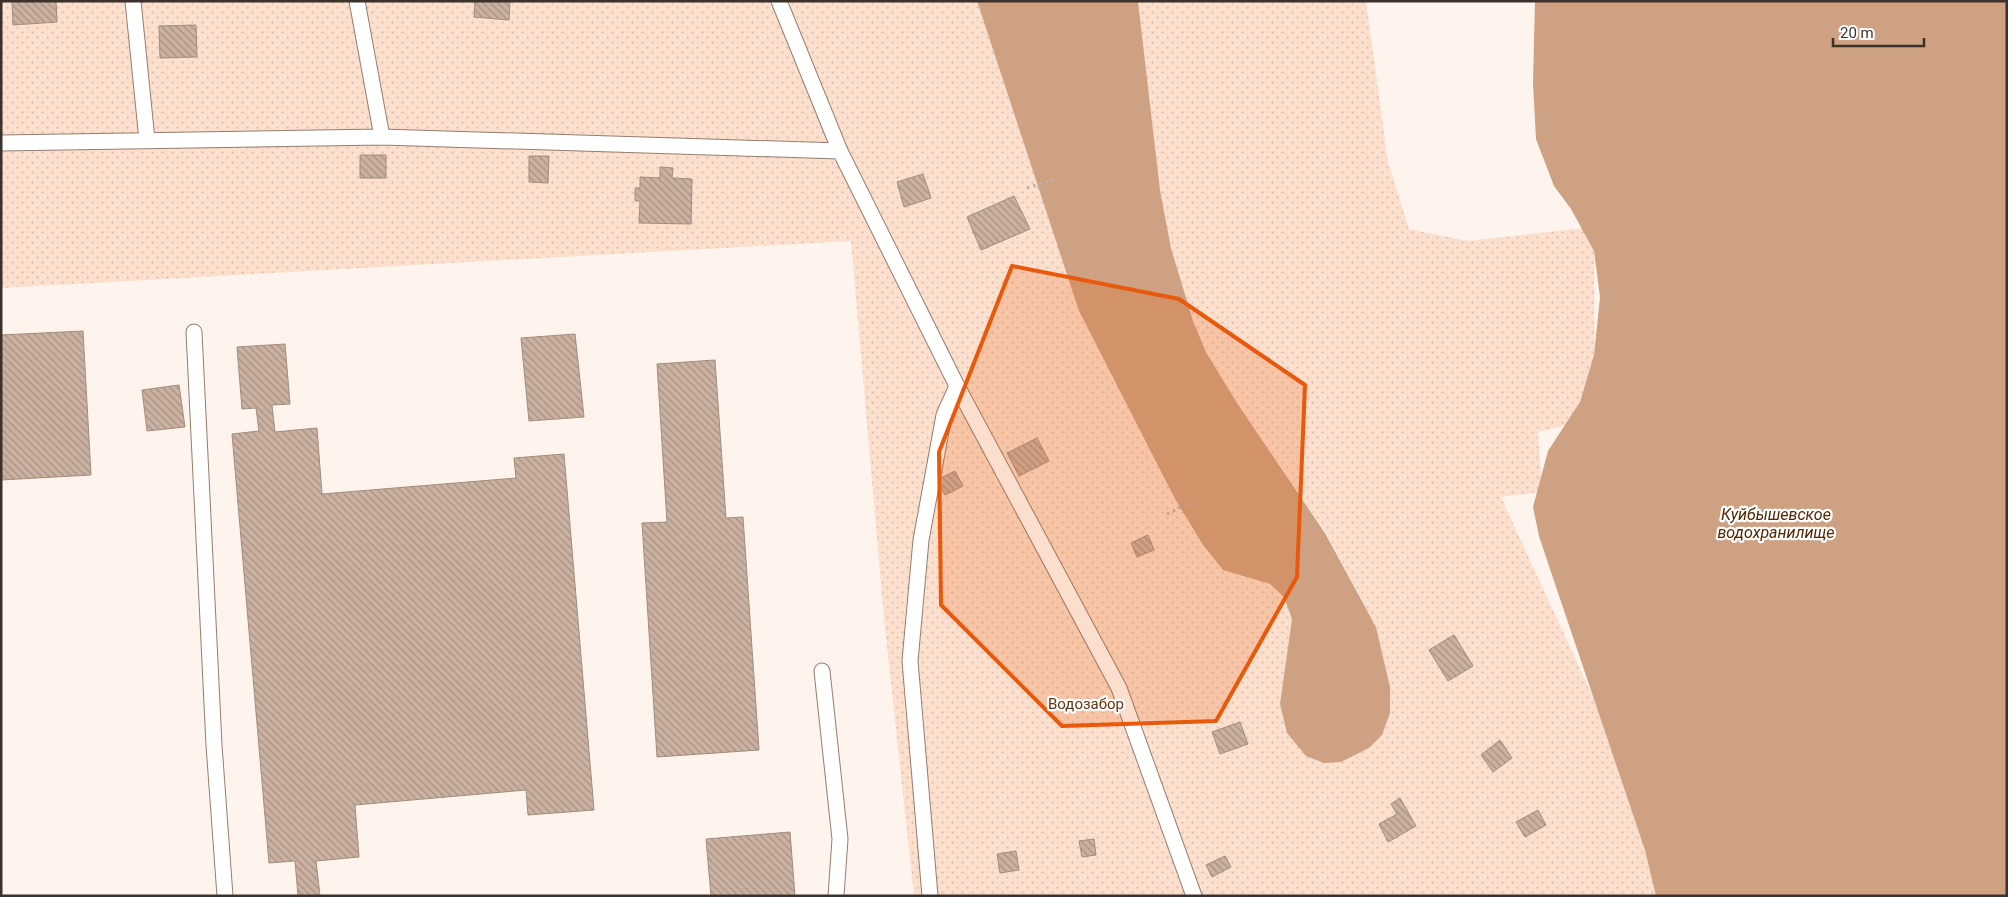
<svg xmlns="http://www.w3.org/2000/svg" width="2008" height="897" font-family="Roboto,sans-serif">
<defs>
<pattern id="garden-dots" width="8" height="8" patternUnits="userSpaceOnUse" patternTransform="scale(1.25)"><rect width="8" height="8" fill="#fcdfcd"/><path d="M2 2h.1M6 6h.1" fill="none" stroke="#d9c0b0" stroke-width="1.8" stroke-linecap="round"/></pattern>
<pattern id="building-back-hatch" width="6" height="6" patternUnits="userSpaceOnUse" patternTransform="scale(1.25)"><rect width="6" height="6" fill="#cab1a1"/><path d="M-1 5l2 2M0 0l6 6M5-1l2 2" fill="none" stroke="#a59183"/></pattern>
</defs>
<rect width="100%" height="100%" fill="#fff4ed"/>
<!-- garden -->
<path fill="url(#garden-dots)" d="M1,1H977L1079,311L1175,499L1203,545L1223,570L1270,584L1284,597L1293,619L1280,704L1390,687L1376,627L1347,572L1326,533L1237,403L1206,352L1193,321L1171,248L1160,190L1138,1H1366L1388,162L1409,229L1468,241L1594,227L1595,418L1538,432L1542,492L1501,497L1613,741L1659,896H914L884,618L851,241L1,288Z"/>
<!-- water -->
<path fill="#cea183" d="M977,1H1138L1160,190L1171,248L1193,321L1206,352L1237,403L1325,533L1376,627L1390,687V713L1382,735L1369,748L1341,762L1324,763L1306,756L1287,733L1280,704L1292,619L1284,597L1270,584L1223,570L1203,545L1175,499L1079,311Z
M1535,1H2007V896H1656L1645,850L1552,575L1539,536L1533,507L1548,451L1580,402L1594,355L1600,297L1594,251L1571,209L1554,186L1536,139L1533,83Z"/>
<!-- building -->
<path fill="url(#building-back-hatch)" stroke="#a48c7c" d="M12,1H56L57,22L13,25Z
M475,1H510L509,20L474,17Z
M196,25L197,57L160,58L159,26Z
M360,155H386V178H360Z
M529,156H549L548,183L529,182Z
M660,167L673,168L672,178L692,179L691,224L639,223L640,201H635V188H640V177L660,178Z
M923,174L931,198L904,207L897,182Z
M1014,196L1030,229L981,250L967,217Z
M83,331L91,475L1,480V335Z
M575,334L584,417L529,421L521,338Z
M285,344L290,404L272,405L275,432L317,428L322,494L516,478L514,458L564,454L594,810L528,815L526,790L355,805L359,857L316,861L320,896H298L295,861L269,863L232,434L259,431L256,408L242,409L237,347Z
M715,360L726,518L743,517L759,750L657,757L642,523L667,522L657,364Z
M179,385L185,427L147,431L142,390Z
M1037,438L1049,461L1019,476L1007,453Z
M955,471L963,486L945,495L937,480Z
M1148,535L1154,550L1137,557L1131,543Z
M1454,635L1473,666L1448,681L1429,650Z
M1240,722L1248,744L1220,754L1212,732Z
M1500,740L1512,758L1493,772L1481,755Z
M1400,798L1416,826L1388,842L1379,824L1397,814L1391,804Z
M1538,810L1546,825L1525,837L1516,822Z
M790,832L795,896H711L706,839Z
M1094,839L1096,855L1082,857L1079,841Z
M1016,851L1019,870L1000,873L997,854Z
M1225,856L1231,867L1212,877L1206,865Z"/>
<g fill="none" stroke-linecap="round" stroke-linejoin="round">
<defs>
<path id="service" d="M133,1L147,140
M357,1L382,137
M779,1L840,151L957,386L1119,688L1194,896
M1,143L382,137L840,151
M194,332L214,745L225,896
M822,671L840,839L836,896
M930,896L910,661L921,540L944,415L957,386"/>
</defs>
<!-- service casing -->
<use href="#service" stroke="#957d6d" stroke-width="17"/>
<!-- path -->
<path stroke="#bdb2ab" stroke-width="3" stroke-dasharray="2.5 4" stroke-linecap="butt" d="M1027,188L1058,178
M1167,514L1197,499"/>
<!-- service -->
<use href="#service" stroke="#fff" stroke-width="15"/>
</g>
<!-- marked area -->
<path fill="#e8590c" fill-opacity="0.2" stroke="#e8590c" stroke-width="4" stroke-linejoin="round" d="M1012,266L1179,299L1305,385L1297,577L1216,721L1062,726L941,605L939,452Z"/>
<g text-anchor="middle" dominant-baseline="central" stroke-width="4.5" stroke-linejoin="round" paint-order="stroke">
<!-- park labels -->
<g font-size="15" fill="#613513" stroke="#fff">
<text x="1086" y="704">Водозабор</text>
</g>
<!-- water labels -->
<g font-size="16" font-style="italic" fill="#512702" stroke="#fff">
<text x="1776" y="514">Куйбышевское<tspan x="1776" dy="18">водохранилище</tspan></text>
</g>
</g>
<!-- border -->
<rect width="2008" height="897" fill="none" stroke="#3c322b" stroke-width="5"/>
<!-- scale -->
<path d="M1833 38v8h91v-8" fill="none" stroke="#3c322b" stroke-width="2.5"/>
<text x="1840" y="38" font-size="15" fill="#3c322b" stroke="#ffffff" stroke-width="4" paint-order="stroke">20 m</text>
</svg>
